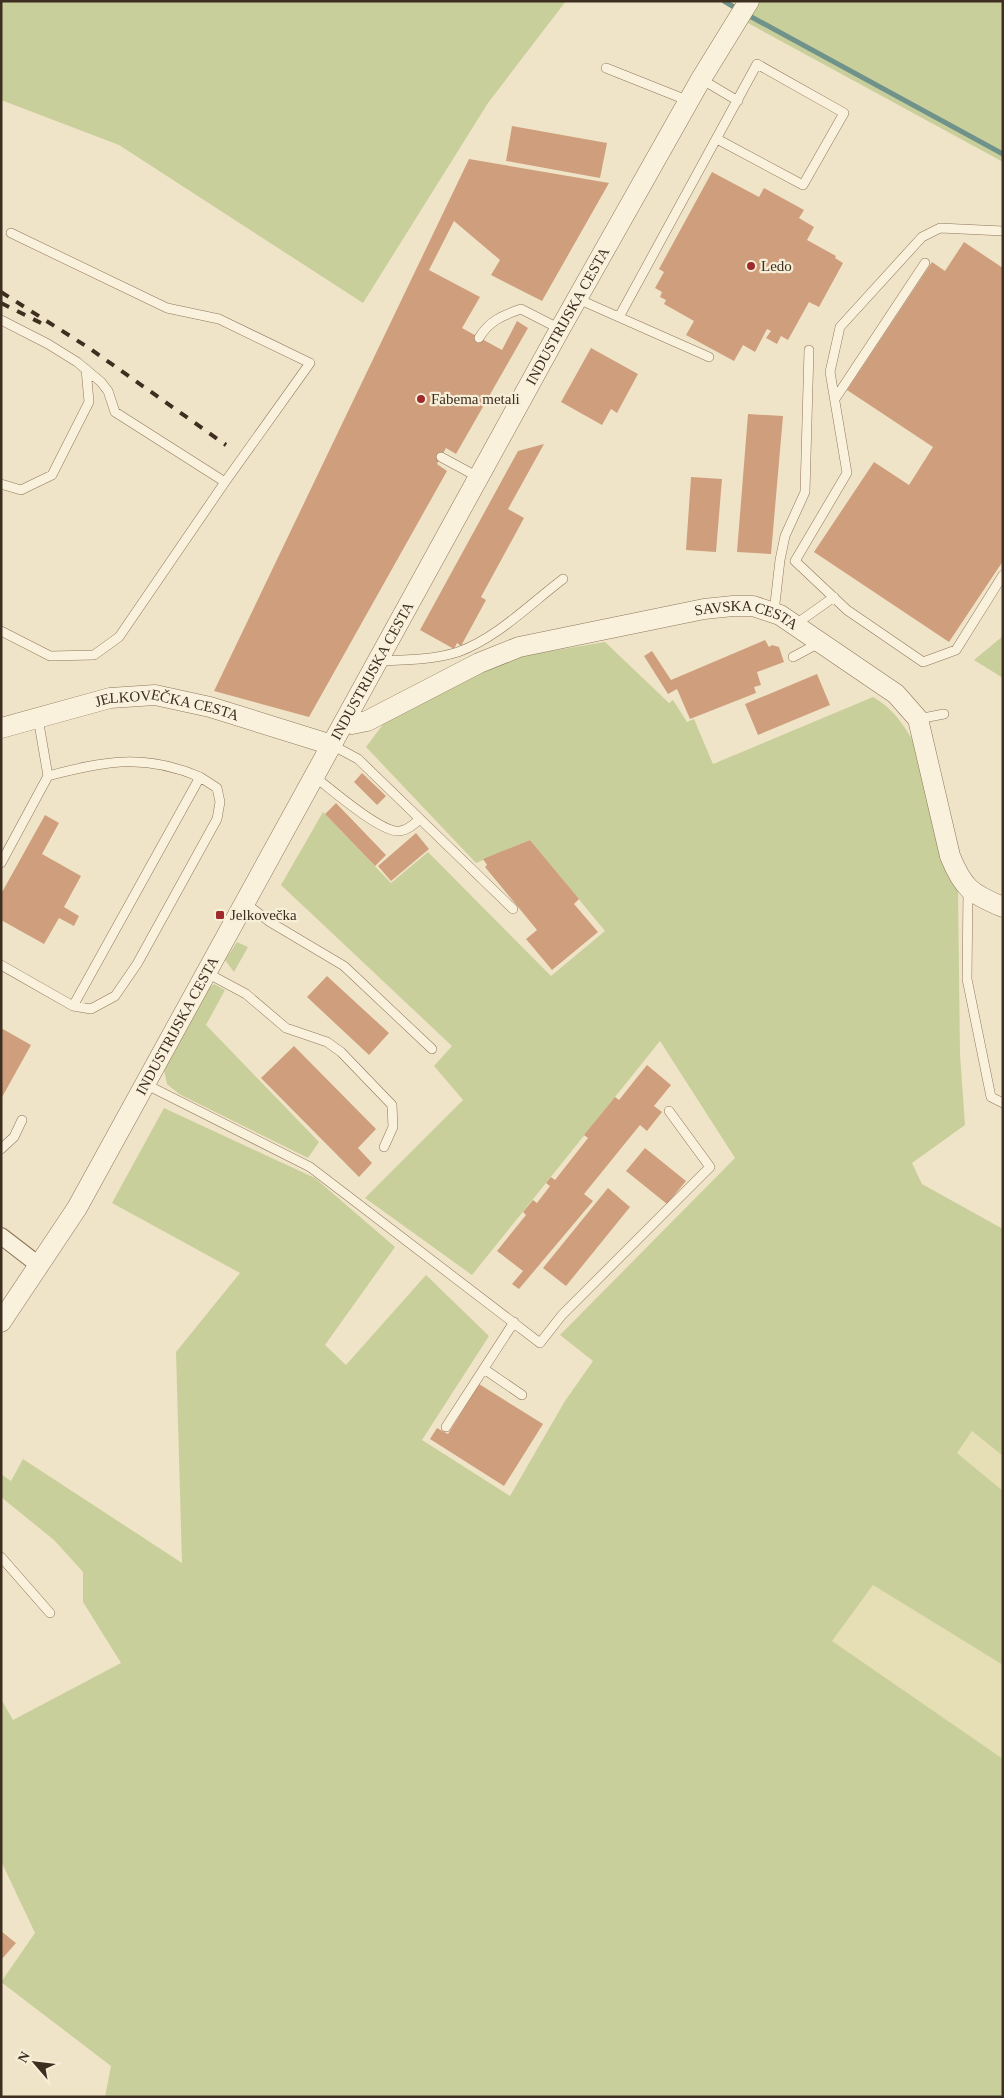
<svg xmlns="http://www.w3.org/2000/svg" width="1004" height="2098" font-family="'Times New Roman',serif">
<rect width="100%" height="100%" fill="#f0e4c8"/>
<!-- farmland -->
<path fill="#e6deb5" d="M972,1431L1003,1456V1491L957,1453Z
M873,1585L1003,1665V1759L831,1641Z"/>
<!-- green -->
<path fill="#c9cf9b" d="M1,1H566L488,103L363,303L119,145L1,100Z
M760,1H1003V162L746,22Z
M1003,636V678L974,660Z
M605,642L669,703L673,700L687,722L694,719L713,764L873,697C892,708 902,722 913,741L958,890L960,1054L965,1125L912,1163L922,1184L1003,1229V1456L972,1431L957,1453L1003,1491V1665L873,1585L832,1641L1003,1759V2097H105L111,2066L1,1982L35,1933L1,1861V1699L13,1720L121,1663L83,1602V1572L54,1540L1,1497V1474L11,1481L23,1459L182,1563L176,1352L240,1273L112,1203L164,1108L315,1178L395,1247L325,1345L346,1365L426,1275L489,1336L422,1440L510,1496L565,1401L593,1361L560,1335L735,1158L660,1041L472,1275L365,1198L463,1100L434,1066L452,1046L281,885L323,812L391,883L428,852L551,976L605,931L530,840L476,863L366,747L384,723L475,675L521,656Z
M237,942L248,947L234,972L225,960Z
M214,984L225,990L206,1025L319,1142L308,1158L179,1094L167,1084L164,1070L210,987Z"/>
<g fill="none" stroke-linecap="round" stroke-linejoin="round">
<!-- stream -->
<path stroke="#6f938a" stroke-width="5" d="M724,1L739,10
M746,14L1003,154"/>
</g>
<!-- building -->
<path fill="#cf9f7d" d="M512,126L607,143L600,178L506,161Z
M469,159L609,183L542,301L491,275L500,260L454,221L429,270L480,297L462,328L502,350L517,321L528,328L456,454L446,448L437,464L447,471L309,717L214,691Z
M712,172L759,197L764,188L804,210L799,218L814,227L807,240L836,256L835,258L843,263L819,307L809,302L788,340L781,336L777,344L766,338L771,331L767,329L755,352L743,345L734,361L686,335L694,321L664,304L666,300L660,297L662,292L655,288L664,272L659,269Z
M964,242L1003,268V561L949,642L814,552L874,462L909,485L933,447L847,390L932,262L945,271Z
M591,348L638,374L617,413L611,409L602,425L561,402Z
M748,414L783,416L771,554L737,552Z
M544,444L508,509L524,518L481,597L486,600L461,646L457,643L454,649L420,630L518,451Z
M691,477L722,479L716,552L686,550Z
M765,640L769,647L772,645L779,647L784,662L757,672L761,685L754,687L756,693L690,719L677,689L668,694L644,656L652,651L671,680Z
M817,674L830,705L758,735L745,704Z
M362,773L386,796L377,805L354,782Z
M336,803L386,855L375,866L325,814Z
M45,815L59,823L42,854L81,876L64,907L79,916L74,926L59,918L44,944L1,920V894Z
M416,833L429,849L391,881L378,866Z
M530,840L579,899L574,904L598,932L552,970L526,939L537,930L485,867L487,865L483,859Z
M327,976L389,1033L369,1055L307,997Z
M1,1028L31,1045L1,1099Z
M294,1046L376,1129L358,1148L372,1163L359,1177L261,1078Z
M647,1065L671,1085L654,1106L662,1112L647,1131L640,1125L584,1194L593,1201L519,1289L512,1284L523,1271L497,1251L526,1215L523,1212L533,1200L537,1203L550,1186L546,1183L551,1177L555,1180L588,1138L584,1135L615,1097L619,1100Z
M645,1148L686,1181L667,1204L626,1171Z
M608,1188L630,1207L566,1286L543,1268Z
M479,1384L543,1424L504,1486L430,1439L437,1428L448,1434Z
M1,1931L16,1943L1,1960Z"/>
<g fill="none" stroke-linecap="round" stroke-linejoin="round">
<defs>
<path id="service" d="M606,68L689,101
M701,79L738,101
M1003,231L940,228L922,237L840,327L830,372L847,473L795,561L847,610L923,662L956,650L1003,575
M578,299L709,357
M619,317L757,64L844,113L803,185L717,139
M1,320L48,344L77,362L101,382L108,391L115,412L225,482
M479,338C489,321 503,315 521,309L560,329
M835,399L925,263
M441,457L478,477
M1,484L21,490L52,475L89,402L86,369
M774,612L780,560L785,536L805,492L809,350
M796,624L834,597
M1,631L50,656L94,655L119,637L225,482L310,363L219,319L167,308L11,233
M793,657L819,643
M377,661C404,660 432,660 458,652C497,638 530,604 563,579
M918,719L944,714
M332,745L358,759L513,909
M315,777C331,789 382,834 400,831C408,830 414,824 420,819
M1,863L48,776L38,718
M968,890L967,979L991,1097L1003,1103
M245,903L270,922L344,966L432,1049
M1,965L73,1006L200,777C144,753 105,761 48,776
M207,973L246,994L286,1028L327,1042L341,1052L392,1105L393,1127L384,1147
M73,1006L91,1009L115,996L137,964L217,819L220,802L217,788L200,777
M147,1085L310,1167L540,1343L562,1315L710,1167L669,1111
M1,1149L14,1137L22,1120
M484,1369L522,1395
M446,1427L514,1322
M1,1557L50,1613"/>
<path id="minor" d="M1,1236L40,1266"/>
<g id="tertiary">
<path id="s1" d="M345,721L352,724L367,721L479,663L519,647L704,609L733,606H753L780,615L896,694L918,719L950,856C963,888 971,894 1003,907"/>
<path id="s2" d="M1,728L110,698L155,695L210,707L332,745"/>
<path id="s3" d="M1,1322L77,1208L560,329L701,79L749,1"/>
</g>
</defs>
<!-- service casing -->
<use href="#service" stroke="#8d765c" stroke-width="10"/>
<!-- minor casing -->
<use href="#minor" stroke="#8d765c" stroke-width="18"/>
<!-- tertiary casing -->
<use href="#tertiary" stroke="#8d765c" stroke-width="21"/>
<!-- service -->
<use href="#service" stroke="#faf1dc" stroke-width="9"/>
<!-- minor -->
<use href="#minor" stroke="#faf1dc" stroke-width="16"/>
<!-- tertiary -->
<use href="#tertiary" stroke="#faf1dc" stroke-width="20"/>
<!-- rail -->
<path stroke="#3d2e20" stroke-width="4" stroke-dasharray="9 9" stroke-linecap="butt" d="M1,292L89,348L226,445
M1,303L41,323"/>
</g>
<!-- markers -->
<g fill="#9e2a2b" stroke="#f7eed8" stroke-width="2">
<circle cx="751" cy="266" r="5"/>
<circle cx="421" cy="399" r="5"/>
<rect x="215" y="910" width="10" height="10" rx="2.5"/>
</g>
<g text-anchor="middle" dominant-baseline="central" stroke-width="4.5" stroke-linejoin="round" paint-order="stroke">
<!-- poi labels -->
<g font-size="15" fill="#3d2e20" stroke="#f7eed8" text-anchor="start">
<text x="761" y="266">Ledo</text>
<text x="431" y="399">Fabema metali</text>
<text x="230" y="915">Jelkovečka</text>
</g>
<!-- street labels -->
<g font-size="15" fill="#3d2e20" stroke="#f7eed8">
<text stroke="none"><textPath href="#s3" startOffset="1155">INDUSTRIJSKA CESTA</textPath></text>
<text stroke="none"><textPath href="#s1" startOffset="425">SAVSKA CESTA</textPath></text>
<text stroke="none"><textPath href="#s3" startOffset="750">INDUSTRIJSKA CESTA</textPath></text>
<text stroke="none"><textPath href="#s2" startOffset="171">JELKOVEČKA CESTA</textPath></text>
<text stroke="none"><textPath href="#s3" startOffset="345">INDUSTRIJSKA CESTA</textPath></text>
</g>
</g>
<!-- border -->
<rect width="1004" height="2098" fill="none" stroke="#3d2e20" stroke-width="5"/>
<!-- north arrow -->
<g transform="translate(35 2063) rotate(298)" stroke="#f7eed8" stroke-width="4" paint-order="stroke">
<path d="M0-4L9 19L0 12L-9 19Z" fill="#3d2e20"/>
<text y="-8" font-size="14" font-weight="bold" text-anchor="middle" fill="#3d2e20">N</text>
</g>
</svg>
